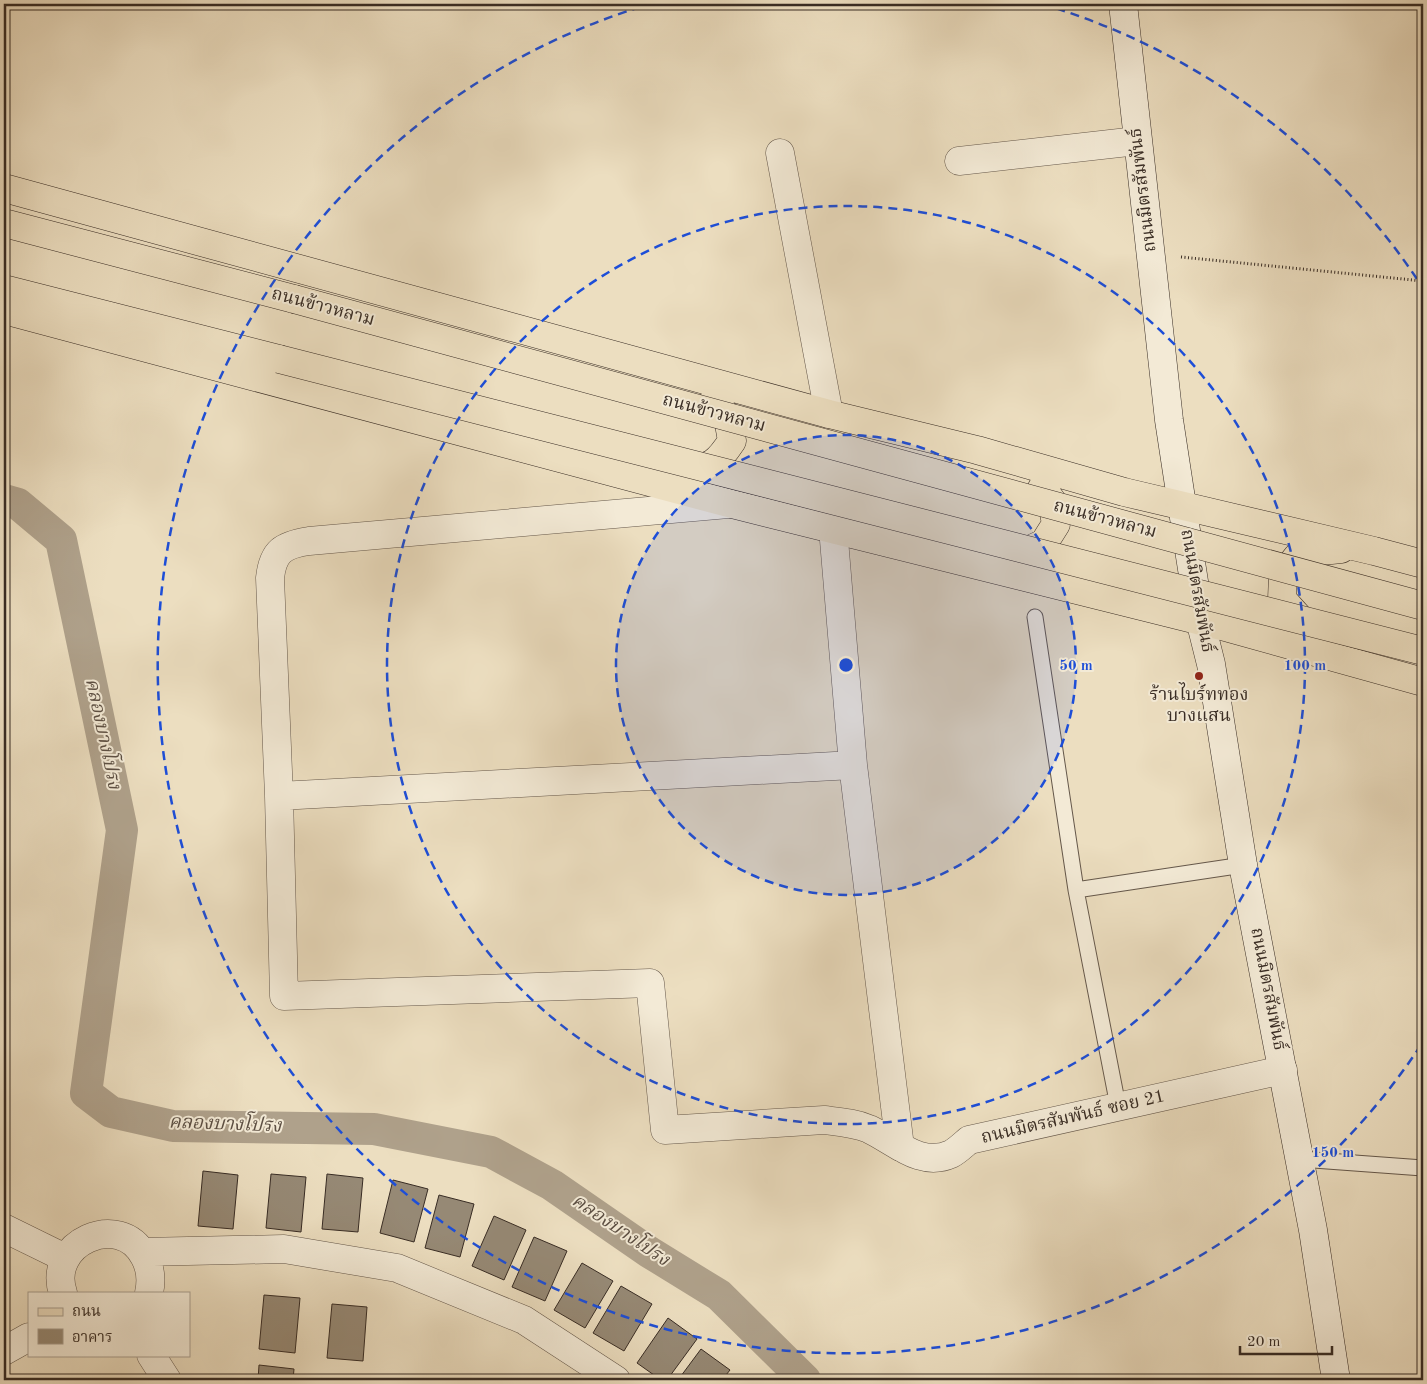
<svg xmlns="http://www.w3.org/2000/svg" width="1427" height="1384" font-family="'Old Standard TT','Noto Serif Thai',serif">
<rect width="100%" height="100%" fill="#ecdec0"/>
<filter id="stains"><feTurbulence type="fractalNoise" baseFrequency=".004" numOctaves="4"/><feColorMatrix values="0 0 0 0 .2 0 0 0 0 .09 0 0 0 0 .02 0 0 0 .5 -.17"/></filter>
<radialGradient id="worn" r=".72"><stop offset=".6" stop-color="#630" stop-opacity="0"/><stop offset="1" stop-color="#630" stop-opacity=".3"/></radialGradient>
<g fill="none" stroke-linecap="round" stroke-linejoin="round">
<!-- canal -->
<path stroke="#afa18b" stroke-width="32" d="M4,500L18,504L61,540L122,830L86,1093L111,1112L173,1126L374,1129L491,1152L552,1185L649,1252L719,1295L805,1380"/>
</g>
<!-- building -->
<path fill="#968975" stroke="#382c24" d="M203,1171L238,1175L233,1229L198,1226Z
M271,1174L306,1177L301,1232L266,1228Z
M327,1174L363,1178L358,1232L322,1229Z
M393,1180L428,1189L414,1242L380,1233Z
M439,1195L474,1204L460,1257L425,1248Z
M494,1216L526,1230L504,1280L472,1266Z
M534,1237L567,1251L545,1301L512,1287Z
M582,1263L613,1281L585,1328L554,1310Z
M621,1286L652,1304L624,1351L593,1333Z
M264,1295L300,1298L295,1353L259,1349Z
M332,1304L367,1307L363,1361L327,1358Z
M668,1318L697,1339L667,1380H661L637,1363Z
M701,1349L730,1370L722,1380H678Z
M259,1365L294,1369L293,1380H258Z
M324,1375L359,1379V1380H323Z"/>
<g fill="none" stroke-linecap="round" stroke-linejoin="round">
<defs>
<path id="lane" d="M1035,617L1076,890L1118,1106
M1076,890L1243,865
M1300,1159L1423,1168"/>
<path id="street" d="M780,153L829,414
M959,161L1137,141
M728,504L309,541C283,545 273,551 270,578L279,796L284,996L650,983L665,1130L824,1120C840,1122 855,1123 869,1129C895,1141 920,1168 951,1154C957,1151 963,1145 969,1140L1283,1070
M833,528L853,765L900,1147
M279,796L853,765
M4,1228L65,1258
M142,1252L284,1249L397,1268L524,1320L616,1380
M63,1293C46,1243 120,1210 144,1256C151,1268 152,1279 149,1293
M4,1351L29,1337
M151,1355L167,1380"/>
<path id="secondary" d="M1123,4L1169,420L1182,505L1200,620L1211,664L1243,865L1313,1230L1336,1380"/>
<path id="primary" d="M4,188L829,414L977,450L1124,492L1374,551L1423,564
M4,223L294,299
M4,289L279,359
M4,310L732,504L1229,628L1423,682
M686,471C712,468 718,462 732,441L728,418L714,400
M1011,555L1025,552L1044,543L1056,524L1052,501L1042,488
M1309,629L1282,599L1283,575L1297,557L1311,552L1341,549"/>
</defs>
<!-- lane casing -->
<use href="#lane" stroke="#65584b" stroke-width="17"/>
<!-- street casing -->
<use href="#street" stroke="#65584b" stroke-width="29"/>
<!-- secondary casing -->
<use href="#secondary" stroke="#382c24" stroke-width="29"/>
<!-- primary casing -->
<use href="#primary" stroke="#382c24" stroke-width="29"/>
<!-- path -->
<path stroke="#382c24" stroke-width="3" stroke-dasharray="1 2.5" stroke-linecap="butt" d="M1181,257L1423,281"/>
<!-- lane -->
<use href="#lane" stroke="#f3ead6" stroke-width="15"/>
<!-- street -->
<use href="#street" stroke="#f3ead6" stroke-width="28"/>
<!-- secondary -->
<use href="#secondary" stroke="#f3ead6" stroke-width="28"/>
<!-- primary -->
<use href="#primary" stroke="#ecdec0" stroke-width="28"/>
<defs>
<path id="primary-bridge" d="M294,299L1423,606
M279,359L1423,651"/>
</defs>
<!-- primary-bridge casing -->
<use href="#primary-bridge" stroke="#382c24" stroke-width="29" stroke-linecap="butt"/>
<!-- primary-bridge -->
<use href="#primary-bridge" stroke="#ecdec0" stroke-width="28"/>
</g>
<!-- distance rings -->
<circle cx="846" cy="665" r="230" fill="#1d4ed8" fill-opacity=".12"/>
<g fill="none" stroke="#1d4ed8" stroke-width="2.5" stroke-dasharray="9 6">
<circle cx="846" cy="665" r="230"/>
<circle cx="846" cy="665" r="459"/>
<path d="M1421 1045A689 689 0 1 1 650 4M1042 4A689 689 0 0 1 1421 285"/>
</g>
<!-- markers -->
<circle fill="#8f2418" stroke="#f3ead6" stroke-width="2" cx="1199" cy="676" r="5"/>
<g text-anchor="middle" dominant-baseline="central" stroke-width="4" stroke-linejoin="round" paint-order="stroke">
<!-- street labels -->
<g font-size="18" fill="#382c24" stroke="#f3ead6">
<text transform="translate(1143 190) rotate(-97)">ถนนมิตรสัมพันธ์</text>
<text transform="translate(323 307) rotate(15)">ถนนข้าวหลาม</text>
<text transform="translate(714 413) rotate(15)">ถนนข้าวหลาม</text>
<text transform="translate(1105 519) rotate(15)">ถนนข้าวหลาม</text>
<text transform="translate(1197 591) rotate(80)">ถนนมิตรสัมพันธ์</text>
<text transform="translate(1268 989) rotate(79)">ถนนมิตรสัมพันธ์</text>
<text transform="translate(1073 1117) rotate(-13)">ถนนมิตรสัมพันธ์ ซอย 21</text>
</g>
<!-- poi labels -->
<g font-size="18" fill="#382c24" stroke="#f3ead6">
<text x="1199" y="695">ร้านไบร์ททอง<tspan x="1199" dy="21">บางแสน</tspan></text>
</g>
<!-- water labels -->
<g font-size="19" font-style="italic" fill="#5c4f43" stroke="#f3ead6">
<text transform="translate(102 734) rotate(78)">คลองบางโปรง</text>
<text transform="translate(225 1125) rotate(2)">คลองบางโปรง</text>
<text transform="translate(620 1231) rotate(34)">คลองบางโปรง</text>
</g>
</g>
<circle cx="846" cy="665" r="8" fill="#1d4ed8" stroke="#f3ead6" stroke-width="2.5"/>
<g font-size="15" text-anchor="middle" font-weight="bold" fill="#1d4ed8" stroke="#f3ead6" stroke-width="4" stroke-linejoin="round" paint-order="stroke">
<text x="1076" y="670">50 m</text>
<text x="1305" y="670">100 m</text>
<text x="1333" y="1157">150 m</text>
</g>
<!-- margin -->
<rect width="1427" height="1384" fill="none" stroke="#ecdec0" stroke-width="20"/>
<rect x="5" y="5" width="1417" height="1374" fill="none" stroke="#382c24" stroke-width="2.5"/>
<rect x="10" y="10" width="1407" height="1364" fill="none" stroke="#382c24"/>
<!-- legend -->
<rect x="28" y="1292" width="162" height="65" fill="#f3ead6" stroke="#a89e8f"/>
<rect x="38" y="1308" width="25" height="8" fill="#ecdec0" stroke="#a89e8f"/>
<text x="72" y="1316" font-size="15" fill="#382c24">ถนน</text>
<rect x="38" y="1329" width="25" height="15" fill="#968975" stroke="#a89e8f"/>
<text x="72" y="1342" font-size="15" fill="#382c24">อาคาร</text>
<!-- scale -->
<path d="M1240 1346v8h92v-8" fill="none" stroke="#382c24" stroke-width="2.5"/>
<text x="1247" y="1346" font-size="15" fill="#382c24" stroke="#f3ead6" stroke-width="4" paint-order="stroke">20 m</text>
<rect width="100%" height="100%" filter="url(#stains)"/>
<rect width="100%" height="100%" fill="url(#worn)"/>
</svg>
